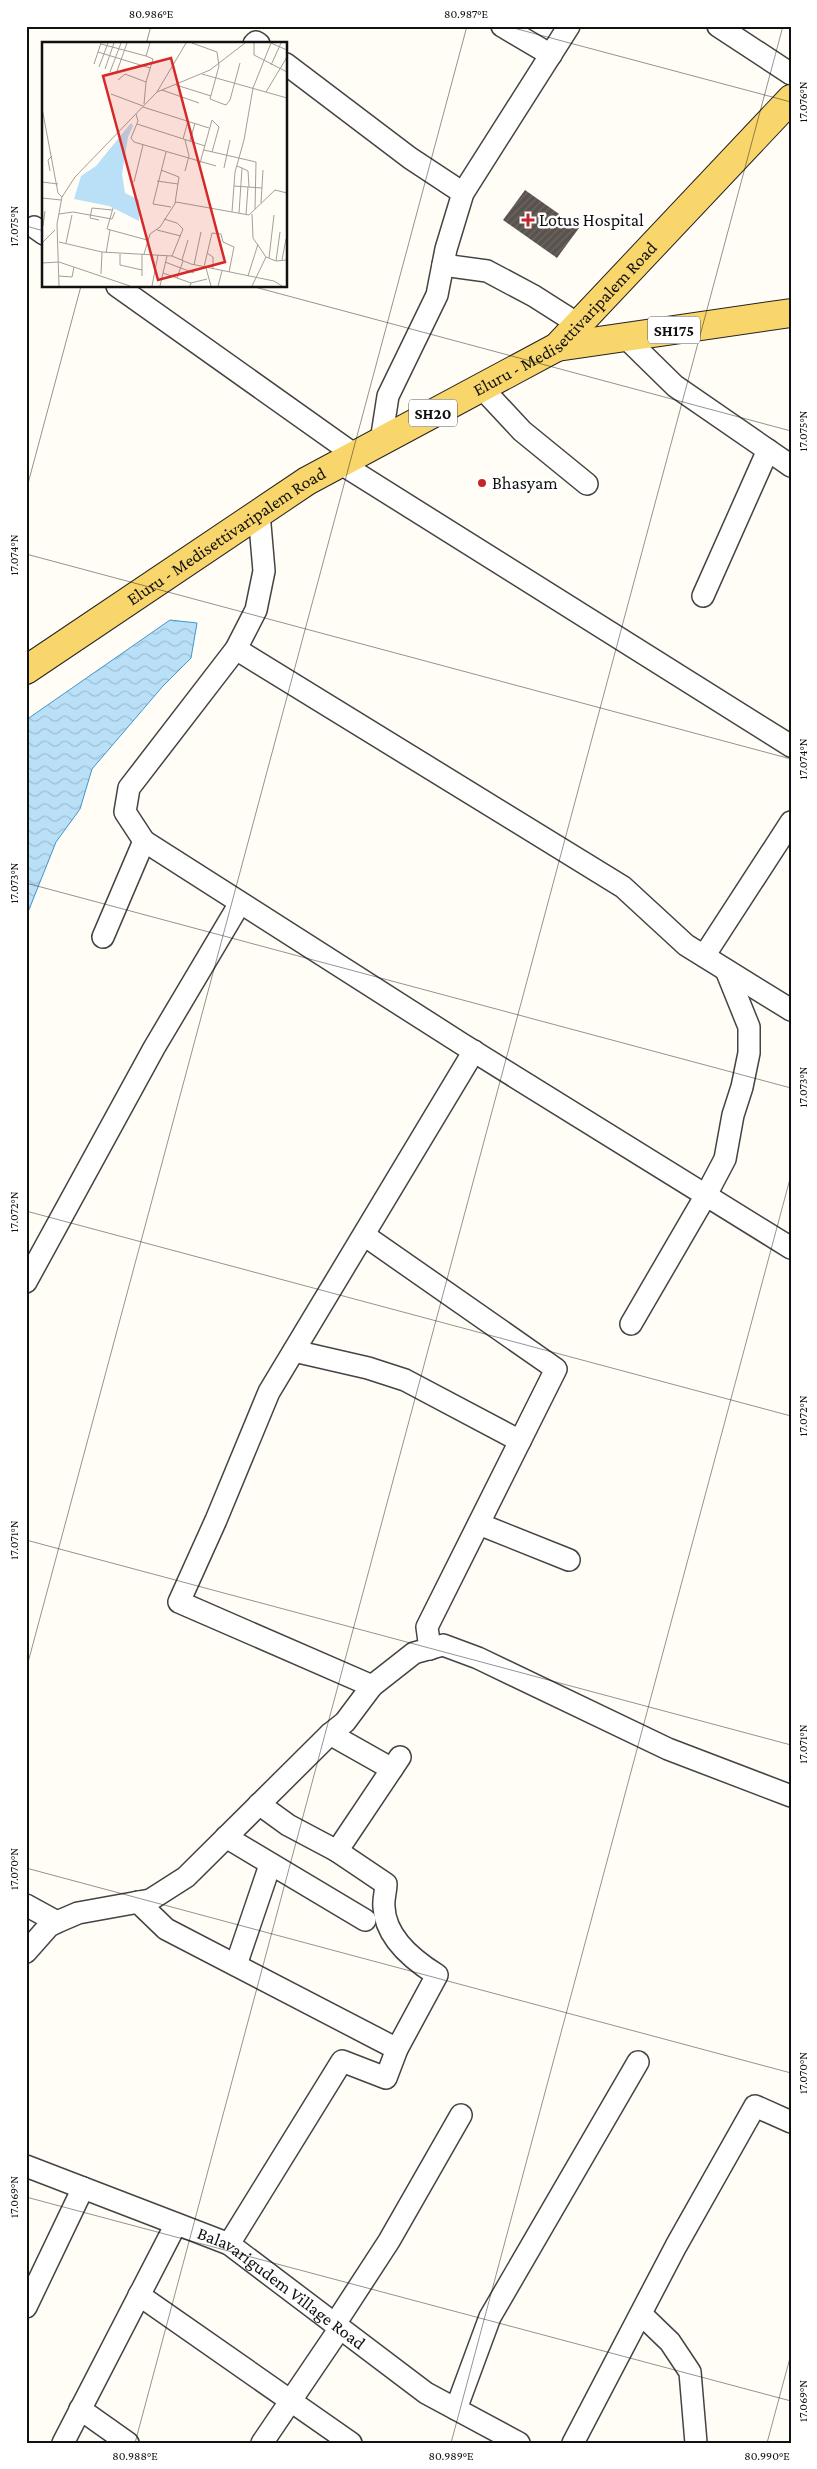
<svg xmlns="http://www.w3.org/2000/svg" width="817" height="2469" font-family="'Crimson Pro',serif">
<defs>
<pattern id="water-waves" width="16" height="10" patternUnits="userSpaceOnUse" patternTransform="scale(1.25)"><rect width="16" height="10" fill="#b9e0f7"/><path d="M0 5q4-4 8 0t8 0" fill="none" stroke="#9ebfd3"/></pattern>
<pattern id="building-hatch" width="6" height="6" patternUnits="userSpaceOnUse" patternTransform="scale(1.25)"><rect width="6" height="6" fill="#5a524d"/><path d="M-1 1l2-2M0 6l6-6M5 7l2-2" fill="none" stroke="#6d6662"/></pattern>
</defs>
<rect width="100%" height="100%" fill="#fffdf5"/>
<!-- water -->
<path fill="url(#water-waves)" stroke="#3f96cf" d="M170,620L197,623L191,658L163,686L92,769L80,809L56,842L26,917V720Z"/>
<!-- building -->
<path fill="url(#building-hatch)" d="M525,190L579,228L557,258L503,220Z"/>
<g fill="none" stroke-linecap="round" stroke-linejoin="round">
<defs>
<g id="minor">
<path d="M502,26L551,55"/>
<path d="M718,26L791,74"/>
<path d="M254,44L256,42L259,44"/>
<path d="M286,64L410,158L463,193"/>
<path d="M34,227L44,234"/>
<path d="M443,265L487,271L534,296L578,324"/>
<path d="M117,286L355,455"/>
<path d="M625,337L675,386L791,466"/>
<path d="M481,387L522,431L587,484"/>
<path d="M381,441L388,396L437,295L446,249L463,193L569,26"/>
<path d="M340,463L791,746"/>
<path d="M259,513L264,571L256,610L236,649L129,788L125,812L144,841L462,1044L791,1248"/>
<path d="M703,596L768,450"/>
<path d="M236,649L623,887L686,945L791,1010"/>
<path d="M103,937L144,841"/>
<path d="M704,956L791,822"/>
<path d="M364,1235L556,1369L427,1627L430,1649"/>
<path d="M26,1282L154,1048L240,903"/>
<path d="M631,1324L706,1195L725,1159L733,1115L742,1087L749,1053V1027L726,970"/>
<path d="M294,1351L368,1368L405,1380L520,1441"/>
<path d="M479,1524L569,1560"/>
<path d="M372,1686L179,1602L216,1520L269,1392L474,1051"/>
<path d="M330,1734L392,1769"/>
<path d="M226,1837L365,1920"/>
<path d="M337,1851L400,1757"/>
<path d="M138,1902L166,1929L397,2049"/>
<path d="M26,1905L57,1922"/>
<path d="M26,1952L49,1926L57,1922L78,1913L150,1900L186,1877L330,1734L345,1722L372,1686L414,1653L443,1645L478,1658L668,1749L791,1796"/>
<path d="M236,1965L270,1865"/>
<path id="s1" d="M26,2166L229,2244L426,2393L519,2443"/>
<path d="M229,2244L342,2061L386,2078L397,2049L437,1975C413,1960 385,1937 384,1907C383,1899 386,1891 386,1884L337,1851L288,1825L259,1804"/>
<path d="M139,2295L351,2443"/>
<path d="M26,2307L83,2188"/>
<path d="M641,2314L670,2342L690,2372L696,2443"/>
<path d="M335,2324L389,2241L461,2115"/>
<path d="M80,2409L128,2443"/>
<path d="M456,2409L490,2317L638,2062"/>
<path d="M63,2443L176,2224"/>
<path d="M262,2443L340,2328"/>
<path d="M573,2443L676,2246L755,2106L791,2122"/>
</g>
<g id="major">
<path d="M557,347L791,313"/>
<path id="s2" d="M26,670L307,481L557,347L791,99"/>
</g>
</defs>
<!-- minor casing -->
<use href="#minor" stroke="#444" stroke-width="24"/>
<!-- major casing -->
<use href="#major" stroke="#222" stroke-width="30"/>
<!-- minor -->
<use href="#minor" stroke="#fff" stroke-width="21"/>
<!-- major -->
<use href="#major" stroke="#f9d66b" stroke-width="28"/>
</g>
<!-- ticks -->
<path fill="none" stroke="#111" stroke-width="1" stroke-opacity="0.45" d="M506,26L791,102M146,44L151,26M26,226L44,231M251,286L791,431M26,491L81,286M26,554L791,759M26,883L791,1088M26,1211L791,1416M26,1540L791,1745M26,1670L467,26M26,1868L791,2073M26,2197L791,2401M135,2443L783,26M451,2443L791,1175M767,2443L791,2354"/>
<!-- markers -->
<g fill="#c4262e" stroke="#fff" stroke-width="2">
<path d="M525.5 212.5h5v5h5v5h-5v5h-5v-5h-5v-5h5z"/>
<circle cx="482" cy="483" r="5"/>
</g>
<g text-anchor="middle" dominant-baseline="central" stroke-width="5" stroke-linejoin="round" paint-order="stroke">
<!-- shield labels -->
<g fill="#fff" stroke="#585858" stroke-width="1">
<rect x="648" y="316.5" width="52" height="27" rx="4"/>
<rect x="409" y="399.5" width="48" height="27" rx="4"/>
</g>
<g font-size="16" font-weight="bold" fill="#111">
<text x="674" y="330">SH175</text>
<text x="433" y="413">SH20</text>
</g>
<!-- poi labels -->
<g font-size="18" fill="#111" stroke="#fff" text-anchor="start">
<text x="539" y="220">Lotus Hospital</text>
<text x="492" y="483">Bhasyam</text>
</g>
<!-- street labels -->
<g font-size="18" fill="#111" stroke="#fff">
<text stroke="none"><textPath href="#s2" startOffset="646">Eluru - Medisettivaripalem Road</textPath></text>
<text stroke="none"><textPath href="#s2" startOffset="241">Eluru - Medisettivaripalem Road</textPath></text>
<text stroke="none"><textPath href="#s1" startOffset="285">Balavarigudem Village Road</textPath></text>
</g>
</g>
<!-- overview -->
<g transform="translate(42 42)">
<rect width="245" height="245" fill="#fffdf5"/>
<path d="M89,81L91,84L86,95L80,132L83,151L97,158V179L67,164L32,157L39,134L54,124Z" fill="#b9e0f7"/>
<path fill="none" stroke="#a09f9a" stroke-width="1" d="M150,1L175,10L177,24L168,57L181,62L184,63L188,58L198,21M212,1V13L245,30M229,1L245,8M59,2L104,14M56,10L108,26M52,22L59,1M229,23L239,1M57,25L66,1M63,27L72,1M68,30L79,1M74,32L85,1M160,32L245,56M76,38L83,32L104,40M134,43L169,54M120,48L157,61M115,50L168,28L203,1M224,50L245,15M69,52L101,64M102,62L104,40L111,17L104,14L108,1M101,65L167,86M0,66L16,151L20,155M94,72L96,79L89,96L92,100L174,124M95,82L163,104M141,97L146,79M143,98L147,114L143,129M148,99L153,81M162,108L214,120L213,167M124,110L111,162L129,165M158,121L170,78L177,85L170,110M195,124L200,126L197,171M182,126L188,98M200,126L206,129L207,145M119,128L137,135L133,161M8,129L6,118L10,114M115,139L136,142M0,140L16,142M92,140L101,103M192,144L220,146M0,156L19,158M219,161L221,128M71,166L65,187L105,198M190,170L193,130L202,98L211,46L229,1M17,172L31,170L70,177L73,170M210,172L211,196L224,215M204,173L206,145M122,177L135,181L141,187L130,214M57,178L48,176L50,166L70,168M1,184L3,169M115,188L139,194M17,200L60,210L130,214L149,222L232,239L240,244M0,201L13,188M24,201L30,173M64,211L68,188M165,211L171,215V227M78,212V223L100,228M102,212L108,192L118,185L134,160L207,173L233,148L245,151M227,216L232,173M140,218L146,198M240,218L244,197M234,219L238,190M17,220L88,244M123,220L152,231M0,221L17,220M152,223L159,190M162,225L170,191L179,192L181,200L192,205L187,230M164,226L169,244M121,231L149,241L148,244M59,232L60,210M17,234L30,235L32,225M100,234V212M206,234L216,202M135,236L141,219M149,241L165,237M17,244L15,182L20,155L33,135L115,50L144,1M110,244L116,213M118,244L125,214M176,244L180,229M210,244L224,215L234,219L245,218"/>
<path fill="#d62828" fill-opacity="0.15" stroke="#d62828" stroke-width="2.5" d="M129,16L183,220L116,238L61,34Z"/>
<rect width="245" height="245" fill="none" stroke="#111" stroke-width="2.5"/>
</g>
<!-- border -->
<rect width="817" height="2469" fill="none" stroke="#ffffff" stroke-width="55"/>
<rect x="28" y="28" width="762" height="2414" fill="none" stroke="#111" stroke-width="2"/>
<g font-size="12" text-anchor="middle" fill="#111">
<text x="151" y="18">80.986°E</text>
<text x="466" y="18">80.987°E</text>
<text transform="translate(803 102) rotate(-90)" y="4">17.076°N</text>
<text transform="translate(14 226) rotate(-90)" y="4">17.075°N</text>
<text transform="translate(803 431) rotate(-90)" y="4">17.075°N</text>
<text transform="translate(14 555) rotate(-90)" y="4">17.074°N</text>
<text transform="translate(803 759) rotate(-90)" y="4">17.074°N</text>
<text transform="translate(14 883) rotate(-90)" y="4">17.073°N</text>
<text transform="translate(803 1087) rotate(-90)" y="4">17.073°N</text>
<text transform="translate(14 1212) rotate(-90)" y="4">17.072°N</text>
<text transform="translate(803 1416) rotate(-90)" y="4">17.072°N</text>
<text transform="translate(14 1540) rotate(-90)" y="4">17.071°N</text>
<text transform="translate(803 1744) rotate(-90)" y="4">17.071°N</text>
<text transform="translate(14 1869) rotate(-90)" y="4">17.070°N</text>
<text transform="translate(803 2073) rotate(-90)" y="4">17.070°N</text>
<text transform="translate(14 2197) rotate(-90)" y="4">17.069°N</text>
<text transform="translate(803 2401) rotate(-90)" y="4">17.069°N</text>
<text x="135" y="2460">80.988°E</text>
<text x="451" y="2460">80.989°E</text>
<text x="767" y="2460">80.990°E</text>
</g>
</svg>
